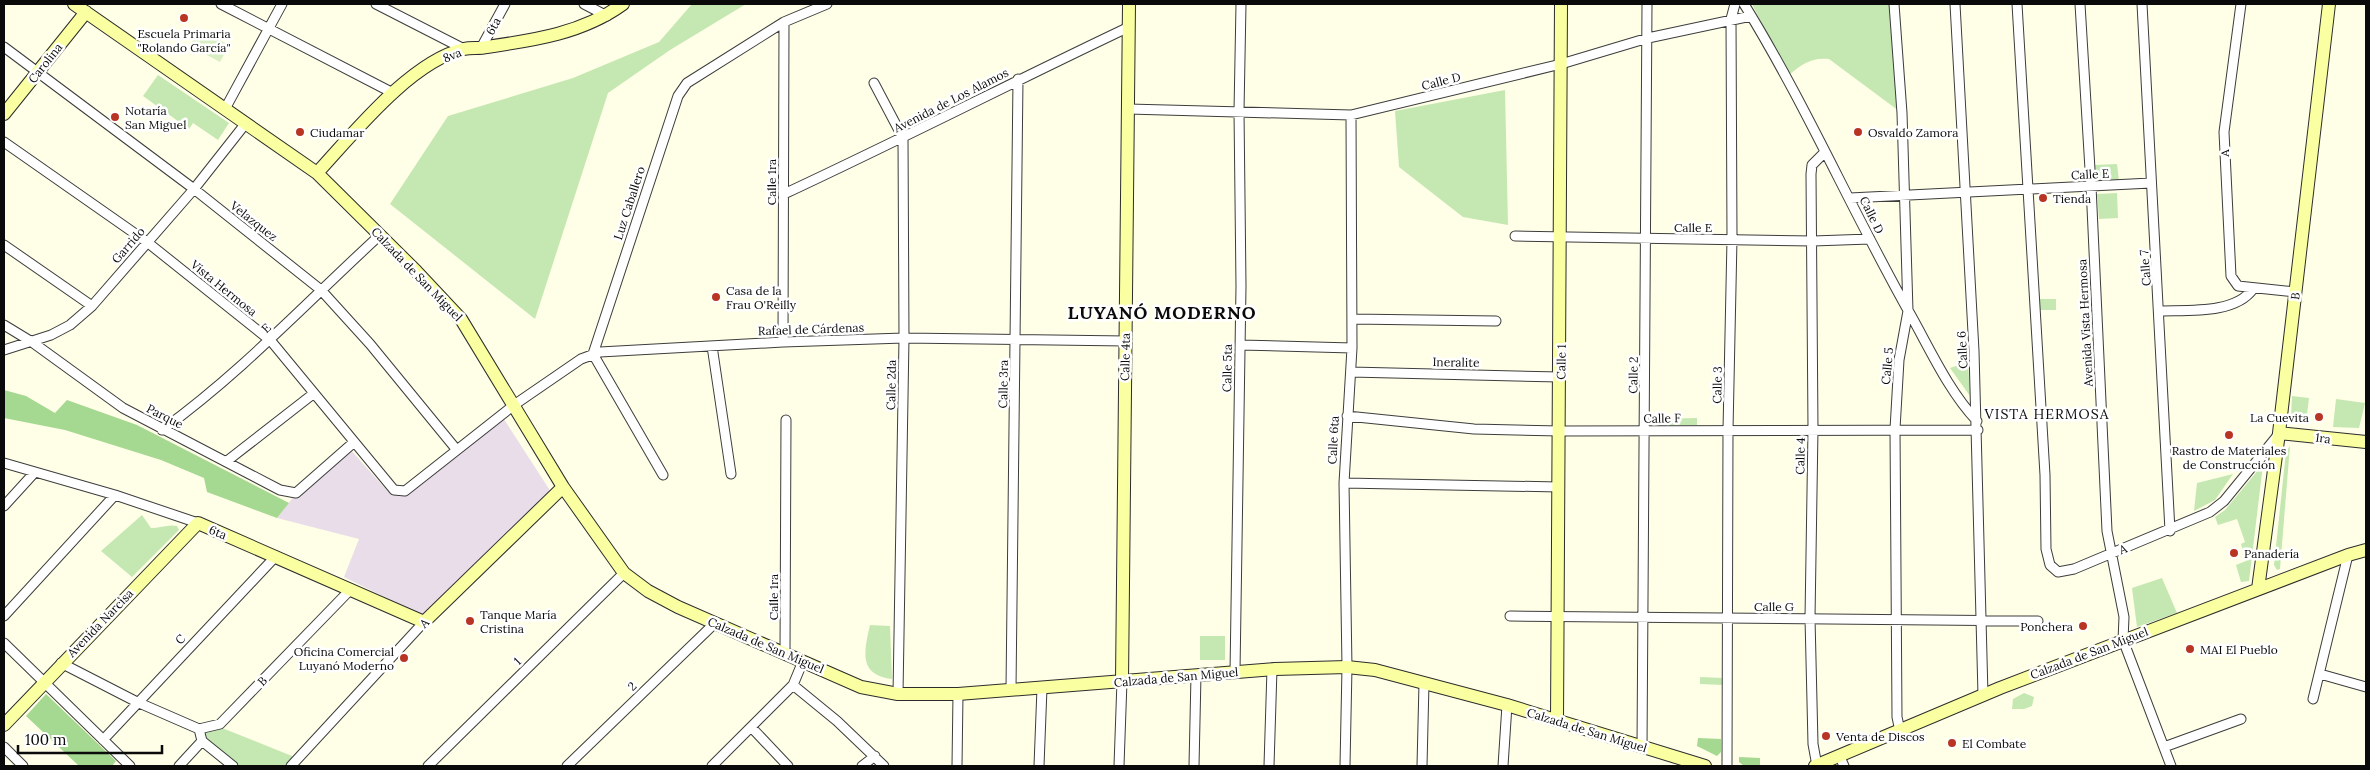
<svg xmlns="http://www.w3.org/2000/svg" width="2370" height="770" font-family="Lora,serif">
<rect width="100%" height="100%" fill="#fffee6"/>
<!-- industrial -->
<path fill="#e9dde9" d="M500,413L551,492L423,616L344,577L359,539L277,518L302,486L348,447L392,496Z"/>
<!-- green -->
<path fill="#c5e8b2" d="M692,4H746L670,50L608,93L535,319L390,204L448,116L573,78L659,42Z
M1752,4H1890L1899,111L1829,59C1812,57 1801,64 1788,76Z
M158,75L229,123L218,140L193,123L189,129L143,96Z
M1505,90L1508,225L1463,217L1399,167L1395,111Z
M2117,164L2119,181H2096L2095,165Z
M2117,193L2118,218L2099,219L2097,194Z
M2040,299H2056V310H2040Z
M1968,362L1970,396L1950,368Z
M2292,396L2309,398L2306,423L2291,418Z
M2336,399L2365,403L2359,428L2333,427Z
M1697,418V425H1658V419Z
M2290,446L2280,569L2277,570L2274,565L2286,452Z
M2259,469L2262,470V473L2249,581L2241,582L2236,565L2246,561L2241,544L2245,542L2237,519L2218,525L2215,517L2225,510Z
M2233,474L2215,500L2194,511L2197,483Z
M142,515L151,528C160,528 169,524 177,526L179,530L132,577L101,551Z
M2162,578L2177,613L2137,627L2132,588Z
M870,625L890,626L892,679C858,675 864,651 870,625Z
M1200,636H1225V660H1200Z
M1700,677L1723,678V685L1700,684Z
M2024,693L2034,697L2032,706L2024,709H2012L2013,699Z
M222,728L292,756L293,760L287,766H240L204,738L205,732Z"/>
<!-- forest -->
<path fill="#a5d891" d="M4,390L26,396L55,413L67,400L137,425L289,503L277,518L207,492L204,478L161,460L65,430L4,418Z
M46,694L116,761L112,766H79L26,716Z
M1698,738L1721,739V752L1717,756L1697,746Z
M1739,757L1760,758V766H1744L1739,762Z"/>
<!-- pitch -->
<path fill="#d9efc3" d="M199,29L229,45L220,62L190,46Z"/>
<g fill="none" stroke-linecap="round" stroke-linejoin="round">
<defs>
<path id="street" d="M221,4L393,93
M376,4L464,49
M584,4L607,16
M1744,4C1805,103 1852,211 1909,312C1930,349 1948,390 1977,421
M1894,4L1902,113L1908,311L1899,360L1895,429L1897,717L1900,731
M1955,4L1974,351L1983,695
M2017,4L2045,475L2046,549L2050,565L2058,572L2074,569L2210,512L2224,501L2278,435
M2080,4L2091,186L2107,531L2124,617L2123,640L2171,766
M2142,4L2170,531
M2241,4L2224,132L2231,276L2238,286L2296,292
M4,47L194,189L321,290L370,344L456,449
M481,48L505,4
M874,83L903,138L904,338L898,694
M225,109L282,4
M1128,109L1351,115L1561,64L1648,38L1751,16
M4,142L147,242L271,341L394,490L405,491L514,405L581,359L600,352L783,342L904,338L1126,341
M784,194C900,140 1013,82 1129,27
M1850,198L2151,183
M1515,236L1813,241L1870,239
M4,245L92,306
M2160,311C2189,310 2235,314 2253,289
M1352,319L1496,321
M4,325L32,342L123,408L280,490L296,493L353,443
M783,342L784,22
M1240,345L1352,348
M712,346L731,474
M4,350L51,335L70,325L92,306L194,189L246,123
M1351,372L1560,377
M1347,416L1474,429L1560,431L1978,430
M162,430C242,372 308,301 380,235
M227,461L313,394
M4,463L115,495L198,523
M663,475L593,354L678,96L687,83L784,22L827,4
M1344,483L1559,487
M4,506L35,472
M4,616L115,495
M1510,616L2038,621
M4,643L130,766
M785,653L786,420
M61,663L137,702L199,729
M1235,672L1241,286L1239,111L1241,4
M2320,674L2366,687
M793,685L837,721L884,766
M1011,689L1018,79
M2313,699L2348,555
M752,728L788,766
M103,740L276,556
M202,741L233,766
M4,747L23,766
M1642,747L1647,4
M2164,747L2241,719
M1840,757L1844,766
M179,766L202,741L199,729L220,724L351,589
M291,766L424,622
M428,766L624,573
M567,766L715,623
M712,766L793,685L803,661
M862,766L875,756
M957,766L958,694
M1039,766L1042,688
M1119,766L1122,681
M1194,766L1196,675
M1269,766L1272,669
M1345,766L1347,667L1344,483L1352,348L1351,115
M1422,766L1424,683
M1503,766L1507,705
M1727,766L1728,430L1732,239L1731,19L1735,4
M1817,766L1813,744L1810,618L1813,429L1811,174L1812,165L1825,152"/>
<path id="secondary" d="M74,4L317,173L416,271L461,319L563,487L624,573L648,591L678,607L861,687L898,694H958L1275,669L1347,667L1375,670L1507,705L1705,766
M4,114L86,12
M317,173C353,134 411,61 464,49C471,47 479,49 487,47C535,40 583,33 623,4
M2279,433L2366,442
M2258,589L2279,433L2329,4
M1122,681L1129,4
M1557,720L1561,4
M4,725L198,523L424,622L563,487
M1815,766L2000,688L2348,555L2366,550"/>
</defs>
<!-- street casing -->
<use href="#street" stroke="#3d3d3d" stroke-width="11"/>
<!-- secondary casing -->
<use href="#secondary" stroke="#2c2c2c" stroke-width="14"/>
<!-- street -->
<use href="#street" stroke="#fff" stroke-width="9"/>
<!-- secondary -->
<use href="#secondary" stroke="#faffa1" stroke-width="12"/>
</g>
<!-- markers -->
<g fill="#b83523" stroke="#fff" stroke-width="2">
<circle cx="184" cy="18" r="5"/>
<circle cx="115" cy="117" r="5"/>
<circle cx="300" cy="132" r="5"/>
<circle cx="1858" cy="132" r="5"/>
<circle cx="2043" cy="198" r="5"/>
<circle cx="716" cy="297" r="5"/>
<circle cx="2319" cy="417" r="5"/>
<circle cx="2229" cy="435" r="5"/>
<circle cx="2234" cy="553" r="5"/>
<circle cx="470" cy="621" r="5"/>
<circle cx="2083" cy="626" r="5"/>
<circle cx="2190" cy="649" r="5"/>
<circle cx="404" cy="658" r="5"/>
<circle cx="1826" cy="736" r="5"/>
<circle cx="1952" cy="743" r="5"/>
</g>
<g text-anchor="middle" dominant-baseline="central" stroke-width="5" stroke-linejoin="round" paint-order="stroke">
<!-- street labels -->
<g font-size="12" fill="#0a0a0a" stroke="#fff">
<text transform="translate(493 26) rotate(-61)">6ta</text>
<text transform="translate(452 55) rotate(-22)">8va</text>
<text transform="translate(45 63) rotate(-52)">Carolina</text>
<text transform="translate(1441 81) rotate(-14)">Calle D</text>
<text transform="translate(951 100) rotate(-27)">Avenida de Los Alamos</text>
<text transform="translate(2224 153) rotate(-90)">A</text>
<text transform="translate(2090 174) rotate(-3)">Calle E</text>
<text transform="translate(771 182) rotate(-90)">Calle 1ra</text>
<text transform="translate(629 203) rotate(-72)">Luz Caballero</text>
<text transform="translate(1872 215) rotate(64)">Calle D</text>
<text transform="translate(254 221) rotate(38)">Velazquez</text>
<text x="1693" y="227">Calle E</text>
<text transform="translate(128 245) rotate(-49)">Garrido</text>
<text transform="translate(2145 268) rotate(-94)">Calle 7</text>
<text transform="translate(417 274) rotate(46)">Calzada de San Miguel</text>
<text transform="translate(224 288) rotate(39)">Vista Hermosa</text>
<text transform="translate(2295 296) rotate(-83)">B</text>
<text transform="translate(2085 323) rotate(-93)">Avenida Vista Hermosa</text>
<text transform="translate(266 328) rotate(-45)">E</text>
<text transform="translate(811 329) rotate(-2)">Rafael de Cárdenas</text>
<text transform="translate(1962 350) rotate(-93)">Calle 6</text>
<text transform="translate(1125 357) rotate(-89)">Calle 4ta</text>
<text transform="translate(1456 362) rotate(1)">Ineralite</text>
<text transform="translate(1561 362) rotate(-89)">Calle 1</text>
<text transform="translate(1887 366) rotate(-85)">Calle 5</text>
<text transform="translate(1227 368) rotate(-89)">Calle 5ta</text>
<text transform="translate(1633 375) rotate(-89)">Calle 2</text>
<text transform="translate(1003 384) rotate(-89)">Calle 3ra</text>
<text transform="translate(891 385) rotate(-89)">Calle 2da</text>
<text transform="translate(1717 385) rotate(-89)">Calle 3</text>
<text transform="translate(165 416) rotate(27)">Parque</text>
<text transform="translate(1662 418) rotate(-1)">Calle F</text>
<text transform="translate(2323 438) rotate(7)">1ra</text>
<text transform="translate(1333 440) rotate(-87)">Calle 6ta</text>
<text transform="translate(1800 456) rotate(-89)">Calle 4</text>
<text transform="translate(218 532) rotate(23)">6ta</text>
<text transform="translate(2123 549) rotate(-21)">A</text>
<text transform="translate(773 597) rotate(-90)">Calle 1ra</text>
<text x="1774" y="606">Calle G</text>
<text transform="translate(100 623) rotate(-46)">Avenida Narcisa</text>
<text transform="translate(424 623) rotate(-46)">A</text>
<text transform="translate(180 639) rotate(-47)">C</text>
<text transform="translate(766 645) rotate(23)">Calzada de San Miguel</text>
<text transform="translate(2089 653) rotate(-21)">Calzada de San Miguel</text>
<text transform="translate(517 661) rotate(-45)">1</text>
<text transform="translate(1176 677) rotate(-5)">Calzada de San Miguel</text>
<text transform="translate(262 681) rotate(-46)">B</text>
<text transform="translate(632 686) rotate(-44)">2</text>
<text transform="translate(1587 730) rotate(17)">Calzada de San Miguel</text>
</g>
<!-- poi labels -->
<g font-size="12" fill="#0a0a0a" stroke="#fff" text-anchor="start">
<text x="184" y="33" text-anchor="middle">Escuela Primaria<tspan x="184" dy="14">"Rolando García"</tspan></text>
<text x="125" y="110">Notaría<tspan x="125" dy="14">San Miguel</tspan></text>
<text x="310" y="132">Ciudamar</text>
<text x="1868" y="132">Osvaldo Zamora</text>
<text x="2053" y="198">Tienda</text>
<text x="726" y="290">Casa de la<tspan x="726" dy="14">Frau O'Reilly</tspan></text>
<text x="2309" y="417" text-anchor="end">La Cuevita</text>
<text x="2229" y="450" text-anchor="middle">Rastro de Materiales<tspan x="2229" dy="14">de Construcción</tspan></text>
<text x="2244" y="553">Panadería</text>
<text x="480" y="614">Tanque María<tspan x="480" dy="14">Cristina</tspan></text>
<text x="2073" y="626" text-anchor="end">Ponchera</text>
<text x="2200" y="649">MAI El Pueblo</text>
<text x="394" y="651" text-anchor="end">Oficina Comercial<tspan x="394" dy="14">Luyanó Moderno</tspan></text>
<text x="1836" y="736">Venta de Discos</text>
<text x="1962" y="743">El Combate</text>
</g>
<!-- neighbourhood labels -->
<g font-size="14" letter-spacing="1" fill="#0a0a0a" stroke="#fff">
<text x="2047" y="414">VISTA HERMOSA</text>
</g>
<!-- district labels -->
<g font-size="18" font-weight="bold" letter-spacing="1" fill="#0a0a0a" stroke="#fff">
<text x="1162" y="312">LUYANÓ MODERNO</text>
</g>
</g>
<!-- border -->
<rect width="2370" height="770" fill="none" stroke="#0a0a0a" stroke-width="10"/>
<!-- scale -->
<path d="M18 745v8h144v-8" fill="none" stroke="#0a0a0a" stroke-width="2.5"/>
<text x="25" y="745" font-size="15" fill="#0a0a0a" stroke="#ffffff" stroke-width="4" paint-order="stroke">100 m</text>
</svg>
